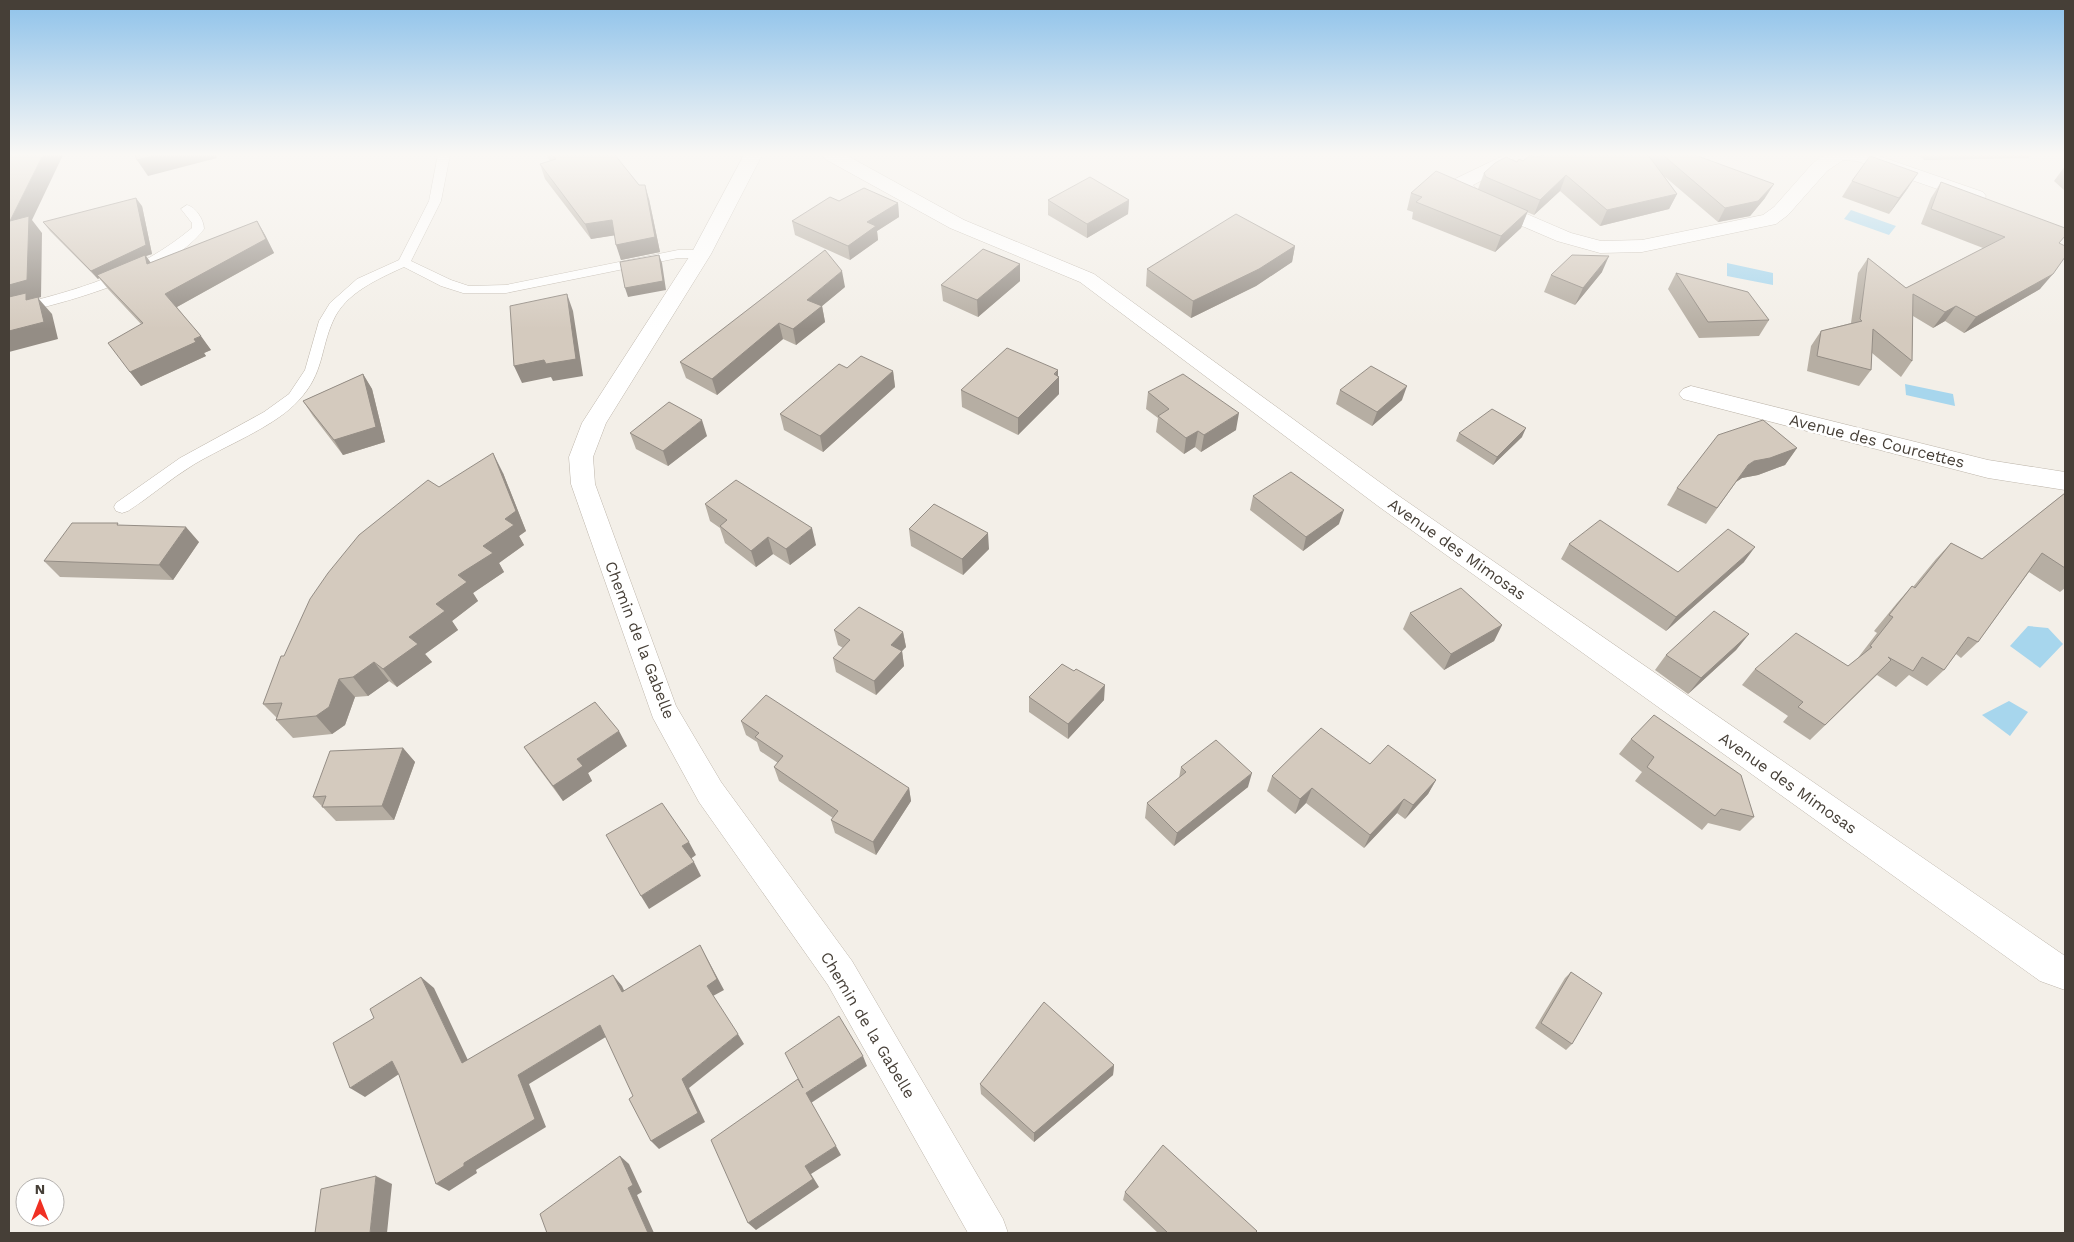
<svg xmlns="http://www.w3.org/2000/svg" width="2074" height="1242" font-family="'Work Sans',sans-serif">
<rect width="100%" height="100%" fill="#f3efe8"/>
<!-- water -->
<path fill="#a7d6ed" d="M1851,210L1896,226L1889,235L1844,219Z
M1727,263L1773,273V285L1727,276Z
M1905,384L1953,394L1955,406L1906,395Z
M2028,626L2048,628L2063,644L2040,668L2010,646Z
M2009,701L2028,712L2010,736L1982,715Z"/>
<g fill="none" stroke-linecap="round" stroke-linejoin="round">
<defs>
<path id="service" d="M438,155H450L441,201L411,261L451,280L469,286L506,285L678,250H701L708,254L701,258H678L506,293H463L441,286L404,267C378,279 345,293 333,321C320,350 324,373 299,400C275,427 224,446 193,465C170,479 150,497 128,511L122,513L116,511L114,507L116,503L180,458L264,412L289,394L305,370L319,321L330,303L357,279L399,260L429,201Z
M187,205C196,207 204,220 204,229C170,275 64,304 9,315V307C77,290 137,274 192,228V223L181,209Z"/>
<path id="minor" d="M744,155H762L711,254L606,423L593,457L595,484L676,706L721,782L852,961L1003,1219L1008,1233H968L828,985L699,802L653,718L571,484L569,457L582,423L691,254Z
M823,155H846L964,220L1094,274L1396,494L2065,956V990L2040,981L1378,506L1080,282L950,228L825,159Z
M1505,155L1512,157L1514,161L1512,165L1473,185L1480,194L1571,233L1601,241L1642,240L1763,215L1774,207L1813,163L1825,155H1876L1983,192L1986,196L1983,200L1976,202L1969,200L1857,161L1843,160L1827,171L1788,215L1776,224L1642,252L1600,253L1557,241L1466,202L1452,183L1455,179Z
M1691,386L1988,460L2065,472V490L1988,478L1683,399L1679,394L1683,389Z"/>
</defs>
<!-- service casing -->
<use href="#service" stroke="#beb6ab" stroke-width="1"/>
<!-- minor casing -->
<use href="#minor" stroke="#beb6ab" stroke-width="1"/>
<!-- service -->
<use href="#service" fill="#fff" fill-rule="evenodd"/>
<!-- minor -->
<use href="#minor" fill="#fff" fill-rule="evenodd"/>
</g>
<!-- wall -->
<path fill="#b6aea3" d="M546,155H615L649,199L660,252L621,260L615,235L591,239L545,179L540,164L550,161Z
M1545,155H1695L1765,198L1750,216L1718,222L1664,176L1677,194L1669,209L1600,226L1560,191L1534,215L1527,212L1521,228L1495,252L1412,219L1413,212L1407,210L1411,193L1479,190L1478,189L1484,173L1517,162L1523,161Z
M1919,155H2030L2029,158L1924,160Z
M2065,166V191L2054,181Z
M1852,181L1908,188L1889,214L1842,197Z
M1941,182L2059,244L2040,289L1964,333L1945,321L1933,328L1913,316L1912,361L1901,377L1872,353L1871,370L1859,386L1807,371L1811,346L1821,331L1851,323L1858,273L1868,258L1906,288L1983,248L1921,224L1931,198Z
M1048,200H1129L1128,214L1087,238L1048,215Z
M839,201L898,203L899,217L877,231L878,240L850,260L795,235L792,221Z
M142,206L152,254L146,256L151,263L257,221L265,235L274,253L177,307L211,350L204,353L206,356L141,386L130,372L141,324L108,289L99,278L98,279L50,231L43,222Z
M1295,246L1292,262L1256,286L1191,318L1146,286L1147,269Z
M1020,264V281L978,317L943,301L941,285Z
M1602,272L1575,305L1544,292L1551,275Z
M1676,273L1769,320L1759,336L1699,338L1668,289Z
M845,287L822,306L825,322L796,345L783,339L717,395L686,378L680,362Z
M847,368L893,371L895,387L823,452L784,430L780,414Z
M363,374L372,389L385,442L343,455L313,416L303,401Z
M1058,376L1059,377V394L1018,435L962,407L961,390Z
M1340,390L1402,400L1372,426L1336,404Z
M1148,392L1236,430L1201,452L1195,447L1184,454L1156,432L1158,418L1146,409Z
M630,433L707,436L668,466L636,449Z
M1459,433L1522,437L1493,465L1456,441Z
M1797,448L1785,465L1758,475L1742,478L1736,482L1706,524L1667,505L1677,488Z
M503,473L526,531L519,536L524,545L499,563L504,572L473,593L478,601L452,621L458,630L425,654L432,662L397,687L389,681L368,696L355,697L345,725L332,734L293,738L276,720L277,718L263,704L284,656L439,487Z
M2065,493V588L2060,592L2029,572L1978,642L1961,658L1956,654L1944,670L1927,686L1909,675L1896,687L1877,675L1810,740L1783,722L1788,716L1742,685L1755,669L1848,666L1857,659L1877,633L1874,631L1897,603L1912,586L1913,587L1936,559L1951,543L1982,559Z
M1253,496L1339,524L1303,551L1250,510Z
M705,504L816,545L790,565L773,554L756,567L725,543L720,528L710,521Z
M121,525L199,542L173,580L60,577L44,561Z
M909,529L989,549L963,575L911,546Z
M1569,544L1678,572L1744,562L1666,631L1561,559Z
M1410,613L1502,625L1494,641L1444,670L1403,629Z
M834,630L903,632L906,647L902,651L904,666L876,695L836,672L833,658L843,648L838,645Z
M1749,634L1736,650L1688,694L1655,670L1666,655Z
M1029,697L1104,700L1068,739L1029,712Z
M741,721L909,788L911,801L876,855L835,833L831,820L833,818L779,781L774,767L778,763L760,751L757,742L746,735Z
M1631,739L1754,817L1740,831L1708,823L1702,830L1635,781L1642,772L1619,754Z
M627,746L588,773L592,781L563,801L534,762L524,747Z
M403,748L415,762L394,820L336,821L313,797Z
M1370,764L1436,780L1428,794L1405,819L1397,813L1364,848L1306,803L1295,814L1267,791L1272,776Z
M1181,767L1248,787L1174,846L1145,818L1147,803L1179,778Z
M1571,972L1572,1044L1566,1050L1535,1028L1565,978Z
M1114,1065L1113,1075L1034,1142L981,1094L980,1084Z
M1125,1192L1255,1233H1158L1123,1200Z"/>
<!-- shaded-wall -->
<path fill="#948d85" d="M43,155H63L32,220L42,233L41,297L38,298L52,314L58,339L9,352L10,221Z
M155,155H216L217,158L148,176L137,160Z
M1918,173L1908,188L1889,214L1899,198Z
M1566,175L1560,191L1534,215L1540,200Z
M1774,184L1765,198L1750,216L1718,222L1725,208Z
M645,185L649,199L660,252L621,260L616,245Z
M1677,194L1669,209L1600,226L1607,210Z
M136,198L142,206L152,254L146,256L155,269L97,275L99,278L98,279L91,271Z
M1129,200L1128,214L1087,238V224Z
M898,203L899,217L877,231L878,240L850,260L848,246L867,222Z
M1528,211L1521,228L1495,252L1501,236Z
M612,220L617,235L591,239L585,224Z
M257,221L265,235L274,253L175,308L165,294Z
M1295,246L1292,262L1256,286L1191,318L1193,301Z
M659,255L662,263L666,290L628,297L625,288Z
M1609,256L1602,272L1575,305L1583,288Z
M1020,264V281L978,317L977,300Z
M842,271L845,287L822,306L825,322L796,345L793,329L807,300Z
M2053,274L2040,289L1964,333L1976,317Z
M567,294L573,311L583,376L553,381L551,377L522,383L514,366Z
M1956,306L1945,321L1933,328L1945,312Z
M779,323L783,339L717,395L712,379Z
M201,336L211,350L204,353L206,356L141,386L130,372Z
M1058,370V378L1059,377V394L1018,435V418Z
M893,371L895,387L823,452L820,436Z
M363,374L372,389L385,442L343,455L334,440Z
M1407,386L1402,400L1372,426L1377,412Z
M1239,413L1236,430L1201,452L1204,435Z
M702,420L707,436L668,466L663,451Z
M1526,428L1522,437L1493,465L1497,457Z
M1198,431L1195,447L1184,454L1186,438Z
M1797,448L1785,465L1758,475L1742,478L1736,482L1706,524L1748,465L1754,461Z
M493,453L503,473L526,531L519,536L524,545L499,563L504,572L473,593L478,601L452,621L458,630L425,654L432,662L397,687L383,669L505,519Z
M1344,510L1339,524L1303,551L1306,537Z
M186,527L199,542L173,580L159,565Z
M812,528L816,545L790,565L786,549Z
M988,533L989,549L963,575L962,559Z
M768,537L773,554L756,567L751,551Z
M1755,547L1744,562L1666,631L1676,617Z
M1502,625L1494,641L1444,670L1451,654Z
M903,632L906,647L902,651L904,666L876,695L874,681L891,645Z
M1749,634L1736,650L1688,694L1701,678Z
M374,662L389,681L368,696L353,677Z
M339,679L355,697L345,725L332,734L316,716Z
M1105,685L1104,700L1068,739V724Z
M619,731L627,746L588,773L592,781L563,801L553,786L577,759Z
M403,748L415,762L394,820L382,806Z
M1252,773L1248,787L1174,846L1177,833Z
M1436,780L1428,794L1405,819L1413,805Z
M909,788L911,801L876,855L873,842Z
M1312,788L1306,803L1295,814L1300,799Z
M1404,799L1397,813L1364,848L1370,835Z
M689,842L696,855L689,860L682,846Z
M694,862L701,876L649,909L641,896Z
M700,945L724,990L713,996L707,986Z
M613,975L622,986L630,1003L622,992Z
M421,977L434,988L474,1073L462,1063Z
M600,1025L609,1035L529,1084L546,1127L476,1170L477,1173L449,1191L436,1184L464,1163L518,1075Z
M738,1034L744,1044L689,1088L705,1122L659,1149L651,1141L682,1079Z
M863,1056L867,1066L811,1103L806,1093Z
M392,1061L405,1070L365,1097L350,1088Z
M1114,1065L1113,1075L1034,1142V1133Z
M836,1146L841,1155L811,1174L819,1187L756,1230L748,1223L805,1166Z
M620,1156L629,1164L642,1192L637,1195L654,1233H648L628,1188Z
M376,1176L392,1184L387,1233H370Z"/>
<!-- building -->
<path fill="#d4cabe" stroke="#948d85" d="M9,155H43L10,221L29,216L27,280L9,285Z
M135,155H155L137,160Z
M552,155H615L639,185H645L655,237L616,245L612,220L585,224L540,164L556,159Z
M1530,155L1536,157L1545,155H1648L1677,194L1607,210L1566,175L1540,200L1486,177L1484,173L1495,163L1506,157L1517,162L1519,159L1523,161Z
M1663,155H1695L1774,184L1758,201L1725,208Z
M1870,156L1918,173L1899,198L1852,181Z
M1436,171L1528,211L1501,236L1416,202L1422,197L1411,193Z
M1090,177L1129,200L1087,224L1048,200Z
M1941,182L2065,228V236L2059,243L2065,246V257L2053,274L1976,317L1956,306L1945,312L1913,294L1912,361L1873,329L1871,370L1817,356L1821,331L1862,321L1860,319L1868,258L1906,288L2005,237L1931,209Z
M864,188L898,203L867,222L876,226L848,246L792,221L830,197L839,201Z
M136,198L146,245L91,271L43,222Z
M1236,214L1295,246L1259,269L1193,301L1147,269Z
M257,221L266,239L165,294L201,336L194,339L196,342L130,372L108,343L143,323L97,275L145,255L147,264Z
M983,249L1020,264L977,300L941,285Z
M825,250L842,271L807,300L822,306L793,329L779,323L712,379L680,362Z
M659,255L663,281L625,288L620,262Z
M1572,255L1609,256L1583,288L1551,275Z
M1676,273L1748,292L1769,320L1708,322Z
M26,293V300L38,297L44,322L9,331V297Z
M567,294L576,359L546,364L544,360L514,366L510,306Z
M1007,348L1058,370L1054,374L1059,377L1018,418L961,390Z
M861,356L893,371L820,436L780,414L839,364L847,368Z
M1371,366L1407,386L1377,412L1340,390Z
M363,374L376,427L334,440L303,401Z
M1183,374L1239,413L1204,435L1198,431L1186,438L1158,416L1169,409L1148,392Z
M669,402L702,420L663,451L630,433Z
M1492,409L1526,428L1497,457L1459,433Z
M1763,420L1797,448L1770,458L1754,461L1748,465L1717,508L1677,488L1718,435Z
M493,453L516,511L505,519L514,525L483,546L493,553L458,575L467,582L436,604L445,611L409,637L418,644L383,669L374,662L353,677L339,679L329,707L316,716L276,720L282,703L263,704L281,656H284L310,599L328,573L359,535L428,480L439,487Z
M1291,472L1344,510L1306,537L1253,496Z
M736,480L812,528L786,549L768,537L751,551L720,526L727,520L705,504Z
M2065,493V568L2042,553L1978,642L1968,637L1944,670L1922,657L1913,671L1888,657L1891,660L1825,725L1798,707L1803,702L1755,669L1796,633L1848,666L1872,647L1870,646L1893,617L1889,615L1912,586L1915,588L1951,543L1982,559Z
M934,504L988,533L962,559L909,529Z
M1600,520L1678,572L1728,529L1755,547L1676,617L1569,544Z
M72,523H118L117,525L186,527L159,565L44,561Z
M1461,588L1502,625L1451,654L1410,613Z
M859,607L903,632L891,645L902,651L874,681L833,658L850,640L834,630Z
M1714,611L1749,634L1701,678L1666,655Z
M1062,664L1074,671L1076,669L1105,685L1068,724L1029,697Z
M766,695L909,788L873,842L831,820L838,811L774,767L783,756L755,737L759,733L741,721Z
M595,702L619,731L577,759L583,766L553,786L524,747Z
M1654,715L1741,775L1754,817L1721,809L1715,816L1647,767L1654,757L1631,739Z
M1321,728L1370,764L1388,745L1436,780L1413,805L1404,799L1370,835L1312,788L1300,799L1272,776Z
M1216,740L1252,773L1177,833L1147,803L1186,772L1181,767Z
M403,748L382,806L322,807L326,796L313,797L330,751Z
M662,803L689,842L682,846L694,862L641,896L606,835Z
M700,945L717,979L707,986L738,1034L682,1079L698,1113L651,1141L629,1099L633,1096L600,1025L518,1075L535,1119L464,1163V1166L436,1184L399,1075L392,1061L350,1088L333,1043L374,1018L370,1009L421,977L462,1063L613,975L622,992Z
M1571,972L1602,993L1572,1044L1541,1023Z
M1044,1002L1114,1065L1034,1133L980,1084Z
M839,1016L863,1056L806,1093L836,1146L805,1166L813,1179L748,1223L711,1140L798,1079L803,1088L785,1053Z
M1163,1145L1257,1231L1255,1233H1168L1125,1192Z
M620,1156L633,1185L628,1188L648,1233H547L540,1214Z
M376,1176L370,1233H315L321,1189Z"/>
<!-- sky -->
<linearGradient id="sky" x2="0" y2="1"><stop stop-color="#8ec2ea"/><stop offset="0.47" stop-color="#faf8f5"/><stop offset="1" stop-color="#faf8f5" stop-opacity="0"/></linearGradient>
<rect width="2074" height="329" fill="url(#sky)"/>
<g text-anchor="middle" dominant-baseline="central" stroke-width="5" stroke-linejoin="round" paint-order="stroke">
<!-- street labels -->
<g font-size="16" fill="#463f37" stroke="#fff">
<text transform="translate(1877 441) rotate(14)">Avenue des Courcettes</text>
<text transform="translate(1457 549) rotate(35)">Avenue des Mimosas</text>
<text transform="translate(640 640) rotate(69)">Chemin de la Gabelle</text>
<text transform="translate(1788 783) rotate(35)">Avenue des Mimosas</text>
<text transform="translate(868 1025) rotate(59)">Chemin de la Gabelle</text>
</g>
</g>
<!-- border -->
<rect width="2074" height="1242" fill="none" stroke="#463f37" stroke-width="20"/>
<!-- north arrow -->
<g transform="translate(40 1202)"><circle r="24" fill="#ffffff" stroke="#b5b2af"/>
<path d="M0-4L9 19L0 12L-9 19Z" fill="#f03023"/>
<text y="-8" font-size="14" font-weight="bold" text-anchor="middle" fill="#463f37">N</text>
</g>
</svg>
